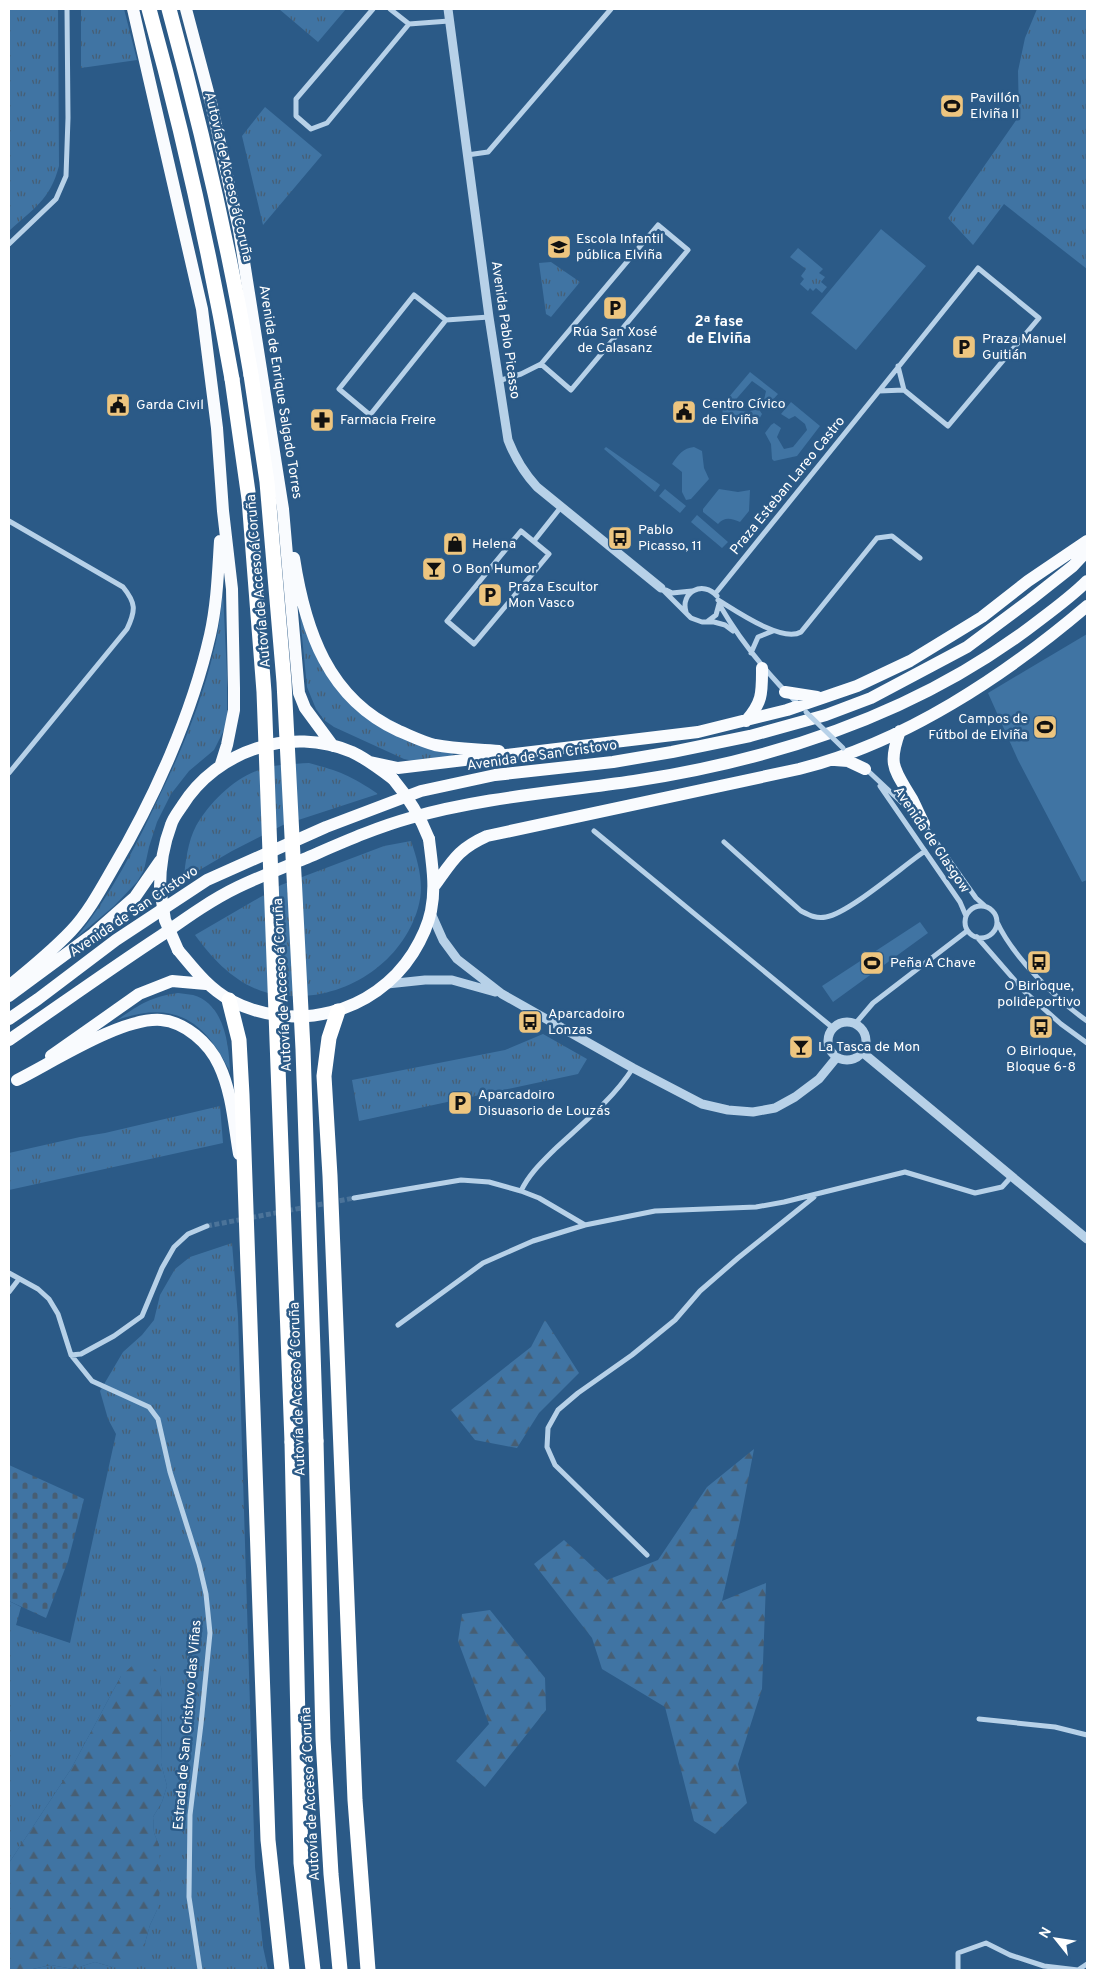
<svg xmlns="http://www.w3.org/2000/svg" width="1096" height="1979" font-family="Overpass,sans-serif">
<defs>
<pattern id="grass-tufts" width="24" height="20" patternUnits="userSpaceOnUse" patternTransform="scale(1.25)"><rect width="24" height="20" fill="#4074a3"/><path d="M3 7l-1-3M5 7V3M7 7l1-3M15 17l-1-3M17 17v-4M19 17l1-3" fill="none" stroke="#475e73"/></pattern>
<pattern id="forest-firs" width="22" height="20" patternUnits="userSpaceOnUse" patternTransform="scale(1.25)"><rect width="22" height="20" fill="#4074a3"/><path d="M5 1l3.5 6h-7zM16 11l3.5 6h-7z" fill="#475e73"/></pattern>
<pattern id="cemetery-stones" width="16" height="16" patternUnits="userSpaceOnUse" patternTransform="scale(1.25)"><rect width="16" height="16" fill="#4074a3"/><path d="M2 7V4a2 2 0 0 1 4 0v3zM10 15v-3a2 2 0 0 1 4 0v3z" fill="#475e73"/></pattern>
</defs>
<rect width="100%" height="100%" fill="#2b5a87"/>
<!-- grass -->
<path fill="url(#grass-tufts)" d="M9,9H58L59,166C50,200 33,209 9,231Z
M81,9H124L137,60L81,68Z
M279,9H346L318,42Z
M1037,9H1087V269L1004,204L973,245L948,218L1019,116L1018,71L1025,38Z
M265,107L322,155L263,225L242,136Z
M798,248L823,269L819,273L825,277L821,282L827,287L822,293L816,288L813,291L810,288L808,291L800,284L804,279L801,276L806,269L790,257Z
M551,262L580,282L551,317L546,314L539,263Z
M606,447L659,484L660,485L655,492L604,449Z
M665,489L686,506L680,513L659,496Z
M697,515L728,542L722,548L691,522Z
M223,593L227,675V721L223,732L214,750L189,771L171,794L157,822L149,847L144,870L137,882L114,906L76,938C111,895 136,846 159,797C182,750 202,701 214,650C219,632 220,612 223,593Z
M300,616L307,635L344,694L453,754L454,758L414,761L404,759L334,727L324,720L316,709L307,687Z
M309,763C339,771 352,776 378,794L283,825L232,851L184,879C185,863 188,841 196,826C210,802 235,777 262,769C277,764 293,764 309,763Z
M411,841C418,862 425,885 418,908C400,970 331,1008 268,993C237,985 213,960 195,935L281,885L384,846Z
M178,993C183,994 188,994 193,995C225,1004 229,1046 230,1072C205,1020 174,1000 117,1020C139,1005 150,997 178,993Z
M543,1034L587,1059L578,1074L359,1121L352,1080L505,1050Z
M220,1106L223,1143L9,1190V1153L80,1137L105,1133Z
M232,1243L238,1317L255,1867L263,1947L268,1970H28L51,1965L73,1969L95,1962L112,1967L145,1943L150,1925L157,1910L159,1845L154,1833L153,1817L162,1802L167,1786L161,1763L162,1699L160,1675L121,1676L71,1769L9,1863V1601L21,1607L16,1625L70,1643L116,1434L108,1419L100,1391L123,1352L142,1335L154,1320L160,1295L175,1269L190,1257Z"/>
<!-- forest -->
<path fill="url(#forest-firs)" d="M545,1320L579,1373L539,1413L517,1448L475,1440L451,1410L531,1347Z
M754,1449L740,1522L722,1601L766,1583L762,1689L738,1764L747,1803L715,1834L694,1821L665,1707L602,1669L592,1638L534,1564L564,1540L607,1580L658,1560L707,1487Z
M490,1610L545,1678L546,1710L485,1787L456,1761L489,1724L458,1641L462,1614Z
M135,1663H150L160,1675L162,1699L161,1763L167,1786L162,1802L153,1817L154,1833L159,1845L161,1884L157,1910L150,1925L145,1943L128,1961L112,1967L95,1962L73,1969L51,1965L28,1970H9V1863L71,1769L121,1676Z"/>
<!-- cemetery -->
<path fill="url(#cemetery-stones)" d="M9,1465L84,1499L68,1561L46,1618L9,1601Z"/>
<!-- garden -->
<path fill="#4074a3" d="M881,229L926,266L856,350L811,313Z
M750,372L778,394L770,403L764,400L766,391L752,381L731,405L733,410L749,412L755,408H758L762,414L758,421L754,422L744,419L725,422L722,419L723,404Z
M791,402L820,426L797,456L774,461L772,459L771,444L765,433L771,425L774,423L781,428L777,437L784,449L793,447L807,430L805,424L795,416L789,419L781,414Z
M694,447L702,451L704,468L709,479L691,499L686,500L682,492V472L672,464C678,455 683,448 694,447Z
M719,489L738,492L750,490L749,511L740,522C732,519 725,516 718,524L703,512V509Z
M1087,634V880L1082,882L1018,760L988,693Z
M920,922L928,933L833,1002L822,986Z"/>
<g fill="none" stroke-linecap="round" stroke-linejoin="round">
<!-- minor-tunnel -->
<path stroke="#4b7399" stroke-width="5" stroke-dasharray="5 2.5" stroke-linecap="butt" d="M207,1226L354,1198"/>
<!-- minor -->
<path stroke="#b7d1e8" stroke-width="5" d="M373,9L296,99V116L311,129L327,123L409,24L390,9
M409,24L449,21
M467,155L488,152L611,9
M9,244L56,199L66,176L68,118L67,9
M978,268L1039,318L948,426L904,390L879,391Z
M414,295L446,320L370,415L339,389Z
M446,320L489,317
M898,366L904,390
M498,381L521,374L541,364L658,225L688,250L571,390L541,364
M9,521L123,587C136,603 136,610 127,629L9,773
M521,531L549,554L474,644L447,621Z
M534,541L561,507
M661,588L691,618L702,622H714L725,625L733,631
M666,590L672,593L692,591
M715,594L879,391
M718,600C736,611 782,643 801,632L877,538L892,536L920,558
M719,604C741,642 767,674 799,705
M686,612C680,592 703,580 717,596
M708,621L716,615L719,604
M751,653L758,637L773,631
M866,769L915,815
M880,786L960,902L966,916
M924,825L976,898L985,906
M594,831L833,1028
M724,842L801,911C809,915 816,919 826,917C849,913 903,866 925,851
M965 922a16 16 0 1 1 32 0a16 16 0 1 1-32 0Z
M997,922C1013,957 1056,999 1087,1021
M977,937L1025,992L1061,1024L1087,1043
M855,1024L873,1003L967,931
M521,1191C529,1174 542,1162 555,1149C582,1124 613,1099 633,1068
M354,1198L461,1180L489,1182L521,1191L539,1198L585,1225
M9,1273L38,1289L49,1299L58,1314L71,1355L92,1381L149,1407L158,1419L170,1472L199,1564L206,1594L210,1633L201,1724L190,1815L189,1897L200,1970
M9,1292L19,1279
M398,1325L483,1263L533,1241L585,1225L655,1211L756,1207L784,1202L905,1172L975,1193L1002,1187L1012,1176
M71,1355L81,1354L114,1336L142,1316L162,1268L174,1247L188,1234L207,1226
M647,1555L555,1465L547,1447L548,1428L558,1410L578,1393L632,1355L675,1320L700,1291L738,1258L814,1197
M979,1719L1055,1727L1087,1735
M958,1970V1953L986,1943L1010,1955L1044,1966L1078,1970L1087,1964"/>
<!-- tertiary -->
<path stroke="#b7d1e8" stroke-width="9" d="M448,9L489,317L508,440C515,458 523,472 537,487L661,588
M431,913L443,940L457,959L502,994L633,1068L702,1104L728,1110L753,1112L775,1108L795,1097L819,1079L837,1057
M387,984L425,980H452L495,992
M828 1041a19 19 0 1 1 38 0a19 19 0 1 1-38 0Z
M862,1052L1087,1239"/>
<!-- primary -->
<path stroke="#f9fbfe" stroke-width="12" d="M133,9L202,309L217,428L223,511L232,589L234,688V710L227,745L221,764
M186,9L212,107L239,230L283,509L299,693L305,708L333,746
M294,558C305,630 328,699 399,731C411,736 423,742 435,745C456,749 478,749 499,751
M785,692L817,697
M746,721C763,702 762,692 762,668
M900,731C887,766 895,770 912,799C916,807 920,816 924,824
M835,760L848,761L865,769
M370,762L398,768L698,732L787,710L857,686L910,661L982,617L1028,581L1087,541
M435,885C453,860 458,849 487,836L799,769C904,743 1006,675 1087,606
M160,888C160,866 163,846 171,825C173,818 178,812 182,806C217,750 290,726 352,752C367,759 380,769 393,779
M178,950C194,969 208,988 230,1000C294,1034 374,1014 413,953C421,940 428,926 431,911C436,886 432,865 429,839
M9,986C30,969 52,951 71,931C88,913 101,889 113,868C154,799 192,714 210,635C217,604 218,572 220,541
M9,996L93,934L135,897L160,861
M9,1019L38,999L116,940L207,880L326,827L421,791L495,775L613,762L672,752L750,736L826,715L871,698L967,647L1030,600L1073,566L1087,551
M9,1040C60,1005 110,969 162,935C186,918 211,900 238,887C259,877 282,868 304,859C339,844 374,828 410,818C483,797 560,792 634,781C781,759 923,711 1041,619C1057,607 1073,595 1087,581
M51,1056L139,994L172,981L206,984
M17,1080C53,1062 122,1017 161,1020C185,1022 209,1043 219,1065C232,1092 234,1125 239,1154"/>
<!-- motorway -->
<path stroke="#fff" stroke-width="15" d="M149,9C183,132 210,254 232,379
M169,9C202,130 230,251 251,375
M229,1000L239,1040L242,1095L268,1840L282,1970
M338,1011L329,1038L324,1076L330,1176L355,1800L368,1970
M316,1441L323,1739L331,1874L340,1970
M292,1442L301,1863L313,1970"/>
<!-- minor-bridge -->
<path stroke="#b7d1e8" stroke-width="5" d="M806,712L843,748"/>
<!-- primary-bridge -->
<path stroke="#f9fbfe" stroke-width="12" d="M393,779C409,798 420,816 429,839
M160,888L165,920L178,950"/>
<!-- motorway-bridge -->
<path stroke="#fff" stroke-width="15" d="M251,375L267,482L284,682L303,1049L316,1441
M232,379L249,499L264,692L292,1442"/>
</g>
<!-- icons -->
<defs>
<symbol id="stadium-square" viewBox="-11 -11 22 22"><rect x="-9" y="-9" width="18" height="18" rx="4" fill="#edc57f" stroke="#2b5a87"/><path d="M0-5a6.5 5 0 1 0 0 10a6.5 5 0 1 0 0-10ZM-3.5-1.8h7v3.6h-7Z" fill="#111"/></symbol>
<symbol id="school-square" viewBox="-11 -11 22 22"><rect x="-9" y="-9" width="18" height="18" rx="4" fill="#edc57f" stroke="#2b5a87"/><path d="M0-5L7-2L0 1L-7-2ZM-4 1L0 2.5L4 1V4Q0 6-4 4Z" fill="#111"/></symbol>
<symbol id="parking-square" viewBox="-11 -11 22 22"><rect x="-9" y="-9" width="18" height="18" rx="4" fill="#edc57f" stroke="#2b5a87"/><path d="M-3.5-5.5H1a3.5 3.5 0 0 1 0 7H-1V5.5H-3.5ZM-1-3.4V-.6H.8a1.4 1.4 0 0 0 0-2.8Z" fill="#111"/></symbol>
<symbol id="civic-square" viewBox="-11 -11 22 22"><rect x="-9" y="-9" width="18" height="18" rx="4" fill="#edc57f" stroke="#2b5a87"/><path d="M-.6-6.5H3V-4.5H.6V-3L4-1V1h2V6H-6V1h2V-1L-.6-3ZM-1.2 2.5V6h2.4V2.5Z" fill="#111"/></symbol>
<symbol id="pharmacy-square" viewBox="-11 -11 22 22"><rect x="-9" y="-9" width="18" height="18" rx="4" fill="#edc57f" stroke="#2b5a87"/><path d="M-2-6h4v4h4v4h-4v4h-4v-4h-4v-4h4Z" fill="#111"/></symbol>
<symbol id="bus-square" viewBox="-11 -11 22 22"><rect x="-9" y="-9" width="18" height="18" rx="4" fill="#edc57f" stroke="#2b5a87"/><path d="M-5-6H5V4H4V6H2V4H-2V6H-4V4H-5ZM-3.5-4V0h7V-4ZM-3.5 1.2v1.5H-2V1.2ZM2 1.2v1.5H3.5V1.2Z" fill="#111"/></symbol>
<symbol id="shop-square" viewBox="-11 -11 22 22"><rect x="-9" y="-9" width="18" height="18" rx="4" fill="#edc57f" stroke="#2b5a87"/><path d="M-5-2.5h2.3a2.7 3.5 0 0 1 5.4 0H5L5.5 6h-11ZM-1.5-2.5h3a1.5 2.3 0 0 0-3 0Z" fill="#111"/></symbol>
<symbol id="bar-square" viewBox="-11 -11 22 22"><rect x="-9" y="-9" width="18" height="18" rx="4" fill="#edc57f" stroke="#2b5a87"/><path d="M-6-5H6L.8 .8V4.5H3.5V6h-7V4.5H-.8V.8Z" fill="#111"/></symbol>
</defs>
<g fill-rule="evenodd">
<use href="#stadium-square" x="938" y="92" width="28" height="28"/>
<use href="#school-square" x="545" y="233" width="28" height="28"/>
<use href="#parking-square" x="601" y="294" width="28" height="28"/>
<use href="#parking-square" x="950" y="333" width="28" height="28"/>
<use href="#civic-square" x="104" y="391" width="28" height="28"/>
<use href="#civic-square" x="670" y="398" width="28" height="28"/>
<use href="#pharmacy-square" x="308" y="406" width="28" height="28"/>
<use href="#bus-square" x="606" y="524" width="28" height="28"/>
<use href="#shop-square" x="441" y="530" width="28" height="28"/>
<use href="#bar-square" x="420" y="555" width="28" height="28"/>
<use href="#parking-square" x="476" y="581" width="28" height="28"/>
<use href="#stadium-square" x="1031" y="713" width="28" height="28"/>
<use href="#bus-square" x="1025" y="948" width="28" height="28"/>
<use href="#stadium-square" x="858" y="949" width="28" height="28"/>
<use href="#bus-square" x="516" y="1008" width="28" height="28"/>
<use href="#bus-square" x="1027" y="1013" width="28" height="28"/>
<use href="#bar-square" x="787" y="1033" width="28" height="28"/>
<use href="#parking-square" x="446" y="1089" width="28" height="28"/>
</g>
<g text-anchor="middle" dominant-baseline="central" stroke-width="5" stroke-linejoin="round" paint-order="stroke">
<!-- poi labels -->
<g font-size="14" fill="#fff" stroke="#2b5a87" text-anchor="start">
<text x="970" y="98">Pavillón<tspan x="970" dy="16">Elviña II</tspan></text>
<text x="576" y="239">Escola Infantil<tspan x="576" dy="16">pública Elviña</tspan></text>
<text x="615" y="332" text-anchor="middle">Rúa San Xosé<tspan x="615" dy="16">de Calasanz</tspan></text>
<text x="982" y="339">Praza Manuel<tspan x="982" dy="16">Guitián</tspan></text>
<text x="702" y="404">Centro Cívico<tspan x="702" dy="16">de Elviña</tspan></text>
<text x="136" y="405">Garda Civil</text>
<text x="340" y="420">Farmacia Freire</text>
<text x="638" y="530">Pablo<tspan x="638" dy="16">Picasso, 11</tspan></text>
<text x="472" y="544">Helena</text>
<text x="452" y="569">O Bon Humor</text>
<text x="508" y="587">Praza Escultor<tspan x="508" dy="16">Mon Vasco</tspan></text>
<text x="1028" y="719" text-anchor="end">Campos de<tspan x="1028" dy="16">Fútbol de Elviña</tspan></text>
<text x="890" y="963">Peña A Chave</text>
<text x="1039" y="986" text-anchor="middle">O Birloque,<tspan x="1039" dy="16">polideportivo</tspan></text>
<text x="548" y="1014">Aparcadoiro<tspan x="548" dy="16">Lonzas</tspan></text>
<text x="818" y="1047">La Tasca de Mon</text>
<text x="1041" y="1051" text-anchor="middle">O Birloque,<tspan x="1041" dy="16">Bloque 6-8</tspan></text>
<text x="478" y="1095">Aparcadoiro<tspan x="478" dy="16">Disuasorio de Louzás</tspan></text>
</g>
<!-- street labels -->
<g font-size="14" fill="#fff" stroke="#2b5a87">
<text transform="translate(228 177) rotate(77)">Autovía de Acceso á Coruña</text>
<text transform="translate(505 330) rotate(82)">Avenida Pablo Picasso</text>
<text transform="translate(280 392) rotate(81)">Avenida de Enrique Salgado Torres</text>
<text transform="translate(788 486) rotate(-51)">Praza Esteban Lareo Castro</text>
<text transform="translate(259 581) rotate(-95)">Autovía de Acceso á Coruña</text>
<text transform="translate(542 756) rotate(-8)">Avenida de San Cristovo</text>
<text transform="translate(931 840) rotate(56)">Avenida de Glasgow</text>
<text transform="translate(134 912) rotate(-34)">Avenida de San Cristovo</text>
<text transform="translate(283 985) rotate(-93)">Autovía de Acceso á Coruña</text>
<text transform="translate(298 1389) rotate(-92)">Autovía de Acceso á Coruña</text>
<text transform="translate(188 1725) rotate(-85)">Estrada de San Cristovo das Viñas</text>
<text transform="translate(311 1794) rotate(-93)">Autovía de Acceso á Coruña</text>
</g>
<!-- neighbourhood labels -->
<g font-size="15" font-weight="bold" fill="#fff" stroke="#2b5a87">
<text x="719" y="322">2ª fase<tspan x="719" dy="17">de Elviña</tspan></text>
</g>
</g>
<!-- border -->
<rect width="1096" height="1979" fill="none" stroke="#ffffff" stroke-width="20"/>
<!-- north arrow -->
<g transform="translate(1056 1939) rotate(300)" stroke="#2b5a87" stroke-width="4" paint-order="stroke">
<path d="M0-4L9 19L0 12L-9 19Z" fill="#ffffff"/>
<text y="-8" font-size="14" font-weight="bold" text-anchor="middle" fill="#ffffff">N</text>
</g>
</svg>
